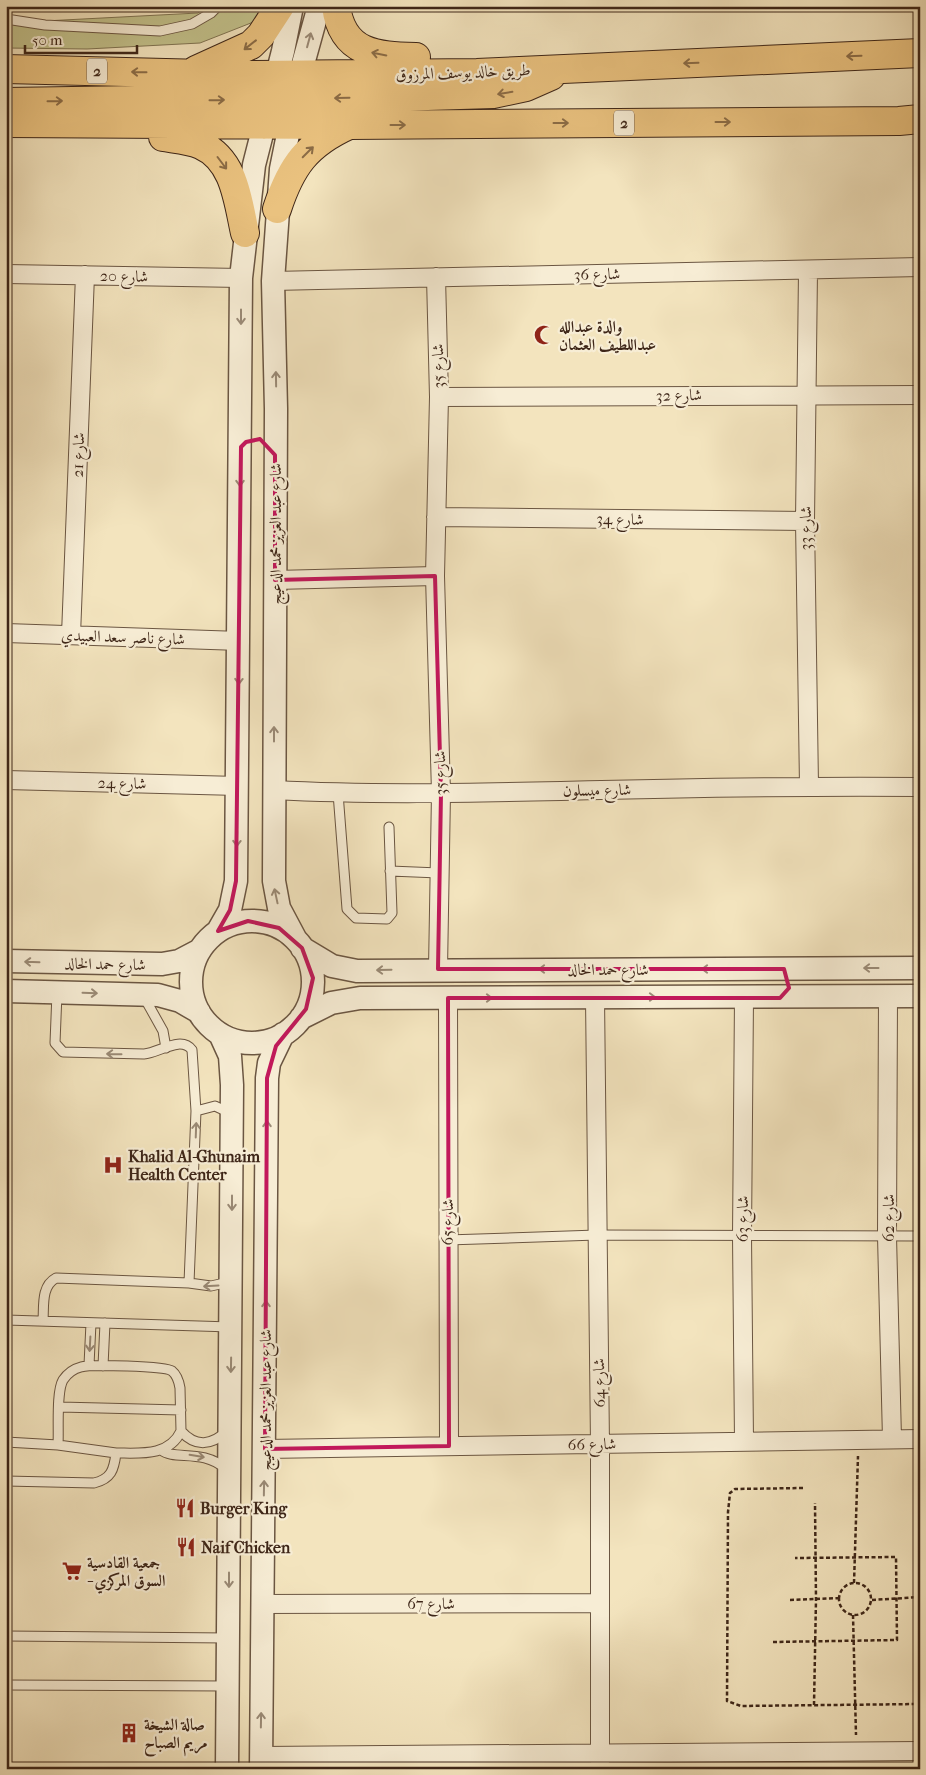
<svg xmlns="http://www.w3.org/2000/svg" width="926" height="1775" font-family="'IM FELL French Canon',Amiri,serif">
<rect width="100%" height="100%" fill="#f3e4be"/>
<filter id="stains"><feTurbulence type="fractalNoise" baseFrequency=".004" numOctaves="4"/><feColorMatrix values="0 0 0 0 .2 0 0 0 0 .09 0 0 0 0 .02 0 0 0 .5 -.17"/></filter>
<radialGradient id="worn" r=".72"><stop offset=".6" stop-color="#630" stop-opacity="0"/><stop offset="1" stop-color="#630" stop-opacity=".3"/></radialGradient>
<!-- green -->
<path fill="#c3c28c" stroke="#807452" d="M206,6H260L256,21L200,43L87,49L6,48V23L198,13Z"/>
<g fill="none" stroke-linecap="round" stroke-linejoin="round">
<defs>
<path id="service" d="M6,19L45,25L160,31L192,24L211,13L218,6
M338,793L347,909L356,918L387,919L392,913L389,827
M390,871L439,873
M57,993L55,1043L63,1052L144,1054C159,1053 181,1035 192,1050L196,1111L189,1283
M144,997L163,1031L166,1048
M196,1111L215,1106L230,1113
M447,1240L597,1235L920,1236
M6,1320L231,1327
M43,1321C44,1306 41,1286 56,1278L189,1283L211,1286L229,1282
M89,1365L91,1323
M103,1366L105,1323
M60,1407L181,1410
M181,1431C196,1448 212,1445 227,1431
M6,1442L58,1445L116,1453C114,1470 111,1479 94,1483L6,1481
M58,1445C59,1429 56,1392 63,1380C67,1374 73,1369 81,1367C90,1364 165,1366 172,1371C177,1375 179,1382 180,1388L181,1431C169,1457 139,1453 116,1453
M161,1450C175,1461 202,1448 226,1469
M6,1636L228,1638
M6,1685L228,1686"/>
<path id="minor" d="M808,271L805,521L809,786
M6,274L241,278
M436,277L439,397L435,576L441,793L438,969
M273,281L920,267
M439,397L920,395
M436,517L805,521
M275,580L435,576
M6,633L240,641
M71,635L85,275
M6,780L238,786
M274,790C369,795 465,793 561,791C680,788 800,786 920,787
M888,996L887,1236L892,1439
M595,997L600,1445V1769
M448,998L449,1446
M744,1440L742,1236L744,998
M265,1449L920,1439
M262,1604L600,1603
M261,1756L920,1751"/>
<path id="tertiary" d="M191 982a61 61 0 1 1 122 0a61 61 0 1 1-122 0Z
M218,931L230,910L236,881L241,278L254,165L283,51L292,6
M296,940L279,908L274,881L276,409L273,281L281,169L300,75L319,6
M302,948L332,966L357,971L920,968
M6,961L162,964L179,961L200,950
M6,991L158,995L180,1001L199,1012
M301,1018L331,1003L360,998L920,996
M220,1034L230,1056L232,1085L227,1769
M261,1769L267,1078L269,1063L283,1034"/>
<path id="primary" d="M336,6C342,54 377,56 416,57
M6,69L245,75L477,73L920,53
M196,70L251,45L261,35L280,6
M6,102L271,98L283,93L293,85
M6,123L350,125L899,121L920,119
M264,125L276,109L295,100L493,94L526,87L551,76
M163,137C175,139 190,140 201,145C235,160 238,202 245,233
M277,209C291,166 307,144 349,125"/>
</defs>
<!-- service casing -->
<use href="#service" stroke="#6b5642" stroke-width="11"/>
<!-- minor casing -->
<use href="#minor" stroke="#6b5642" stroke-width="20"/>
<!-- tertiary casing -->
<use href="#tertiary" stroke="#6b5642" stroke-width="25"/>
<!-- primary casing -->
<use href="#primary" stroke="#3e2618" stroke-width="30"/>
<!-- path -->
<path stroke="#3e2618" stroke-width="2.5" stroke-dasharray="4 2.5" stroke-linecap="butt" d="M803,1488L735,1489L730,1493L728,1512L727,1701L741,1706L920,1704
M839 1599a16 16 0 1 1 32 0a16 16 0 1 1-32 0Z
M854,1583L858,1456
M790,1600L839,1598
M872,1600L920,1597
M853,1615L856,1735
M773,1642L897,1640L896,1557L795,1558
M814,1705L816,1599L815,1503"/>
<!-- service -->
<use href="#service" stroke="#f7edd5" stroke-width="9"/>
<!-- minor -->
<use href="#minor" stroke="#f7edd5" stroke-width="18"/>
<!-- tertiary -->
<use href="#tertiary" stroke="#f7edd5" stroke-width="22"/>
<!-- primary -->
<use href="#primary" stroke="#eac27f" stroke-width="28"/>
</g>
<!-- one-way arrows -->
<defs><path id="oneway-shaft" d="M-6 0H5M1.5-3L5.5 0L1.5 3" fill="none" stroke-width="1.6" stroke-linecap="round" stroke-linejoin="round" transform="scale(1.25)"/></defs>
<g stroke="#9a8a76">
<use href="#oneway-shaft" transform="translate(309 40) rotate(-75)"/>
<use href="#oneway-shaft" transform="translate(241 317) rotate(90)"/>
<use href="#oneway-shaft" transform="translate(276 379) rotate(-91)"/>
<use href="#oneway-shaft" transform="translate(240 479) rotate(90)"/>
<use href="#oneway-shaft" transform="translate(239 677) rotate(91)"/>
<use href="#oneway-shaft" transform="translate(274 734) rotate(-90)"/>
<use href="#oneway-shaft" transform="translate(237 839) rotate(91)"/>
<use href="#oneway-shaft" transform="translate(276 896) rotate(-102)"/>
<use href="#oneway-shaft" transform="translate(32 962) rotate(-178)"/>
<use href="#oneway-shaft" transform="translate(871 968) rotate(180)"/>
<use href="#oneway-shaft" transform="translate(546 969) rotate(180)"/>
<use href="#oneway-shaft" transform="translate(709 969) rotate(180)"/>
<use href="#oneway-shaft" transform="translate(384 970) rotate(179)"/>
<use href="#oneway-shaft" transform="translate(90 993) rotate(2)"/>
<use href="#oneway-shaft" transform="translate(648 997)"/>
<use href="#oneway-shaft" transform="translate(485 998)"/>
<use href="#oneway-shaft" transform="translate(114 1054) rotate(-179)"/>
<use href="#oneway-shaft" transform="translate(267 1128) rotate(-90)"/>
<use href="#oneway-shaft" transform="translate(196 1130) rotate(-88)"/>
<use href="#oneway-shaft" transform="translate(232 1203) rotate(90)"/>
<use href="#oneway-shaft" transform="translate(211 1286) rotate(177)"/>
<use href="#oneway-shaft" transform="translate(266 1308) rotate(-90)"/>
<use href="#oneway-shaft" transform="translate(90 1344) rotate(93)"/>
<use href="#oneway-shaft" transform="translate(231 1365) rotate(91)"/>
<use href="#oneway-shaft" transform="translate(197 1456) rotate(9)"/>
<use href="#oneway-shaft" transform="translate(264 1488) rotate(-89)"/>
<use href="#oneway-shaft" transform="translate(229 1580) rotate(90)"/>
<use href="#oneway-shaft" transform="translate(261 1720) rotate(-89)"/>
</g>
<g stroke="#8b6c46">
<use href="#oneway-shaft" transform="translate(250 45) rotate(142)"/>
<use href="#oneway-shaft" transform="translate(379 54) rotate(-169)"/>
<use href="#oneway-shaft" transform="translate(854 56) rotate(178)"/>
<use href="#oneway-shaft" transform="translate(691 63) rotate(178)"/>
<use href="#oneway-shaft" transform="translate(139 72) rotate(-179)"/>
<use href="#oneway-shaft" transform="translate(505 93) rotate(171)"/>
<use href="#oneway-shaft" transform="translate(342 98) rotate(179)"/>
<use href="#oneway-shaft" transform="translate(217 100) rotate(-1)"/>
<use href="#oneway-shaft" transform="translate(55 101) rotate(-1)"/>
<use href="#oneway-shaft" transform="translate(723 122)"/>
<use href="#oneway-shaft" transform="translate(561 123)"/>
<use href="#oneway-shaft" transform="translate(398 125)"/>
<use href="#oneway-shaft" transform="translate(308 152) rotate(-45)"/>
<use href="#oneway-shaft" transform="translate(222 163) rotate(53)"/>
</g>
<!-- marked area -->
<path fill="none" stroke="#c2185b" stroke-width="4" stroke-linejoin="round" d="M260,439L275,455V580L435,576L441,793L438,969H784L789,988L780,998H448L449,1446L265,1449L267,1078L276,1046L306,1009L313,978L302,948L279,928L248,921L218,931L230,910L236,881L241,447L246,442Z"/>
<!-- icons -->
<defs>
<symbol id="mosque-bare" viewBox="-9 -9 18 18"><path d="M3.5-4.9A6 6 0 1 0 3.5 4.9A5 5 0 1 1 3.5-4.9Z" fill="#8f2418" stroke="#f7edd5" stroke-width="2.5" paint-order="stroke"/></symbol>
<symbol id="hospital-bare" viewBox="-9 -9 18 18"><path d="M-5-5h3v3.5h4V-5h3V5h-3V1.5h-4V5h-3Z" fill="#8f2418" stroke="#f7edd5" stroke-width="2.5" paint-order="stroke"/></symbol>
<symbol id="restaurant-bare" viewBox="-9 -9 18 18"><path d="M-5-6h1v4h1v-4h1v4h1v-4h1v5L-1.5 .5V6h-2V.5L-5-1ZM5-6V6H3V1.5H1.5Q1.5-4 5-6Z" fill="#8f2418" stroke="#f7edd5" stroke-width="2.5" paint-order="stroke"/></symbol>
<symbol id="supermarket-bare" viewBox="-9 -9 18 18"><path d="M-6-5.5h2.5l.6 2H6L4.5 2H-2.5L-4.4-4H-6ZM-1.5 3.2a1.3 1.3 0 1 0 .1 0ZM3 3.2a1.3 1.3 0 1 0 .1 0Z" fill="#8f2418" stroke="#f7edd5" stroke-width="2.5" paint-order="stroke"/></symbol>
<symbol id="building-bare" viewBox="-9 -9 18 18"><path d="M-4-6H4V6H1V3H-1V6H-4ZM-2.5-4.3h1.7v1.8h-1.7ZM.8-4.3h1.7v1.8H.8ZM-2.5-1h1.7V.8h-1.7ZM.8-1h1.7V.8H.8Z" fill="#8f2418" stroke="#f7edd5" stroke-width="2.5" paint-order="stroke"/></symbol>
</defs>
<g fill-rule="evenodd">
<use href="#mosque-bare" x="530" y="321" width="28" height="28"/>
<use href="#hospital-bare" x="99" y="1151" width="28" height="28"/>
<use href="#restaurant-bare" x="171" y="1494" width="28" height="28"/>
<use href="#restaurant-bare" x="172" y="1533" width="28" height="28"/>
<use href="#supermarket-bare" x="58" y="1557" width="28" height="28"/>
<use href="#building-bare" x="115" y="1719" width="28" height="28"/>
</g>
<g text-anchor="middle" dominant-baseline="central" stroke-width="4.5" stroke-linejoin="round" paint-order="stroke">
<!-- shield labels -->
<g fill="#f7edd5" stroke="#766251" stroke-width="1">
<rect x="87" y="58.5" width="20" height="25" rx="4"/>
<rect x="614" y="110.5" width="20" height="25" rx="4"/>
</g>
<g font-size="15" font-weight="bold" fill="#3e2618">
<text x="97" y="71">2</text>
<text x="624" y="123">2</text>
</g>
<!-- street labels -->
<g font-size="16" fill="#3e2618" stroke="#f7edd5">
<text transform="translate(463 72) rotate(-2)">طريق خالد يوسف المرزوق</text>
<text transform="translate(597 274) rotate(-1)">شارع 36</text>
<text transform="translate(124 276) rotate(1)">شارع 20</text>
<text transform="translate(438 366) rotate(-91)">شارع 35</text>
<text transform="translate(679 395) rotate(-1)">شارع 32</text>
<text transform="translate(78 455) rotate(-88)">شارع 21</text>
<text transform="translate(620 519) rotate(1)">شارع 34</text>
<text transform="translate(805 528) rotate(-90)">شارع 33</text>
<text transform="translate(275 534) rotate(-90)">شارع عبد العزيز محمد الدعيج</text>
<text transform="translate(123 637) rotate(2)">شارع ناصر سعد العبيدي</text>
<text transform="translate(440 773) rotate(-91)">شارع 35</text>
<text transform="translate(122 783) rotate(1)">شارع 24</text>
<text transform="translate(597 790) rotate(-1)">شارع ميسلون</text>
<text transform="translate(105 964) rotate(1)">شارع حمد الخالد</text>
<text x="608" y="969">شارع حمد الخالد</text>
<text transform="translate(888 1218) rotate(-90)">شارع 62</text>
<text transform="translate(742 1219) rotate(-90)">شارع 63</text>
<text transform="translate(447 1222) rotate(-90)">شارع 65</text>
<text transform="translate(599 1383) rotate(-91)">شارع 64</text>
<text transform="translate(265 1400) rotate(-90)">شارع عبد العزيز محمد الدعيج</text>
<text transform="translate(592 1444) rotate(-1)">شارع 66</text>
<text x="431" y="1603">شارع 67</text>
</g>
<!-- poi labels -->
<g font-size="16" font-weight="bold" fill="#3e2618" stroke="#f7edd5" text-anchor="start">
<text x="559" y="326">والدة عبدالله<tspan x="559" dy="18">عبداللطيف العثمان</tspan></text>
<text x="128" y="1156">Khalid Al-Ghunaim<tspan x="128" dy="18">Health Center</tspan></text>
<text x="200" y="1508">Burger King</text>
<text x="201" y="1547">Naif Chicken</text>
<text x="87" y="1562">جمعية القادسية<tspan x="87" dy="18">- السوق المركزي</tspan></text>
<text x="144" y="1724">صالة الشيخة<tspan x="144" dy="18">مريم الصباح</tspan></text>
</g>
</g>
<!-- margin -->
<rect width="926" height="1775" fill="none" stroke="#f3e4be" stroke-width="25"/>
<rect x="8" y="8" width="911" height="1760" fill="none" stroke="#3e2618" stroke-width="2.5"/>
<rect x="12" y="12" width="901" height="1750" fill="none" stroke="#3e2618"/>
<!-- scale -->
<path d="M25 45v8h112v-8" fill="none" stroke="#3e2618" stroke-width="2.5"/>
<text x="32" y="45" font-size="15" fill="#3e2618" stroke="#f7edd5" stroke-width="4" paint-order="stroke">50 m</text>
<rect width="100%" height="100%" filter="url(#stains)"/>
<rect width="100%" height="100%" fill="url(#worn)"/>
</svg>
